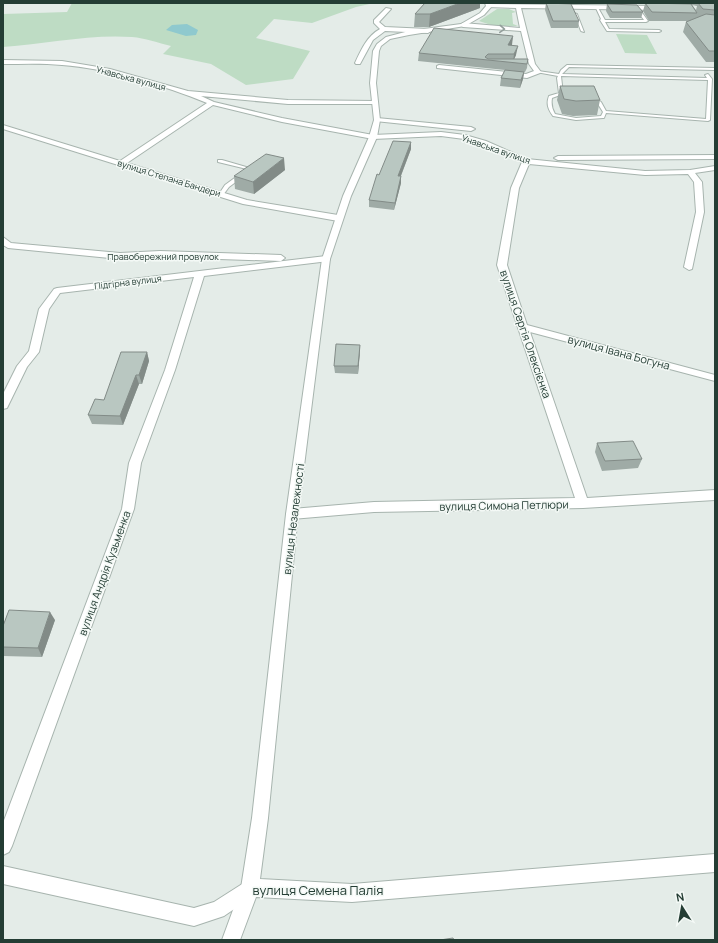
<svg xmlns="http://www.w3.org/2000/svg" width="718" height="943" font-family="Manrope,sans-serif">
<rect width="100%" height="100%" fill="#e4ece8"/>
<!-- green -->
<path fill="#bedcc4" d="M72,3H374L356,7L312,23L274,19L256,38L310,51L293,79L246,85L211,64L163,54L171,46C158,43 145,38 132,37C89,34 46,44 3,47V14L67,12Z
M497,9H509L516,12L512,13L513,24L518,26H494L479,21Z
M616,34L647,35L657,54L625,53Z"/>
<!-- water -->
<path fill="#8fc9ce" d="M187,24L198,30L196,35L186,36L166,30L172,25Z"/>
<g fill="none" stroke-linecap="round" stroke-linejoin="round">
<defs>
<path id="service" d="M595,6H597L605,20H644L635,8L638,7L648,21L646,22H605L609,29L659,30L661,31L659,32L607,31L600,20L601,19Z
M574,13L577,14L584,32L581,31Z
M567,65L715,68V70L569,67L562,74L707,78L705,75L708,74L712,79L710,120L708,121L606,113L604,118H603L576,120L553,116C548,109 546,104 549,96L559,93L557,78L558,76L536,72L538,71L559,74L561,70ZM561,76L708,80L706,119L606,111L601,102L593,96L591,97L598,104L603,112L601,116L576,118L555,114C552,109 551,104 552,98L563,94Z
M218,160H222L253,169L229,187L223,195H219V194L225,185L247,169L218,162Z"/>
<path id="minor" d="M489,4L660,6L663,8L660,10L521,8L535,64L541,72L540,73L527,78L437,68V66L439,65L526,74L534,71L529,64L521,31L463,27L460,25L463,23L520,28L516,8L487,7L486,6Z
M386,8L391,9L379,22L385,27L428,29L431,31L428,33L385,31L373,40L360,64H356L355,63C361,50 367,36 380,29L374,23V20Z
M3,60L62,61L110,69L188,91L288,100L374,101L376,102V104H288L201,96L214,102L282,118L373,135L441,132L465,135L486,141L527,159L645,171L690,170L715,166V170L695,173L702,182L704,212L692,269L689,270L684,267L696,212L694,182L688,174L645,175L529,164L519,188L507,265L527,325L715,375V381L530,332L587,498L715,490V500L583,508L374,512L292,519L288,517L286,514L288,511L292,509L374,502L575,498L497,265L511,188L522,162L464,139L441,136L373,139L282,122L213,105L127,163L247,200L338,215L342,218L338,221L243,204L3,129V125L120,161L207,103C166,86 106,68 62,65C42,63 22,64 3,64Z
M377,118L471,127L475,129L471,131L375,121L374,120Z
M715,155V159L558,160L554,158L558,156Z
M3,237L11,243L120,253L160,251L281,255L285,258L281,261L160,257L120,259L8,248L3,245Z
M326,256L330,259L329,261L204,276L175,370L141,463L134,509L12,846L9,852L3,855V823L122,509L129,463L165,370L194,277L60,293L49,309L39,352L27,367L7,408L3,409V394L17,366L29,351L39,309L54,289L57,288Z
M3,866L194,908L214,902L250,879L256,882L259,888L256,894L224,916L194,926L3,884Z"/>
<path id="tertiary" d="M485,3H491L492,6L484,15L465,26L409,35L390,39L381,46L379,51L376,83L380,120L377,137L351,196L330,259L298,514L268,818L260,879L352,884L715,854V872L352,902L256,897L240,940H222L241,888L252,818L286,514L322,259L343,196L369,137L374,120L370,83L373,51L377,44L386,37L409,31L461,24L480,13L486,6Z"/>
</defs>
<!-- service casing -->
<use href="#service" stroke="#a7b4ae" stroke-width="2"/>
<!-- minor casing -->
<use href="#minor" stroke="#a7b4ae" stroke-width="2"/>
<!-- tertiary casing -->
<use href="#tertiary" stroke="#a7b4ae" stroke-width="2"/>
<!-- service -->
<use href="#service" fill="#fff" fill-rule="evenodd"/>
<!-- minor -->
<use href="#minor" fill="#fff" fill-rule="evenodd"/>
<!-- tertiary -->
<use href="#tertiary" fill="#fff" fill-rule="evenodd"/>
</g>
<!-- wall -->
<path fill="#9faba6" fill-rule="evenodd" d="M546,3L579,21L578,28H551L545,10Z
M587,3H715V62H706L683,32L686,22L688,21H649L643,11L645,4ZM692,5L697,6L696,10Z
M607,4L643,12L641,18H610L606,11Z
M480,8L429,27H414L415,14Z
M513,36L511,46L516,55L514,59H528L527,68L525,72H524L523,79L520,88L500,86L501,78L505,70L418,61L419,53Z
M560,86L600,100L597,115L573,116L562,114L557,100Z
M411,142V149L401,176V183L394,210L369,207V200L379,175Z
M285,170L254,194L235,189L234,176Z
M360,345L358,374L335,373L334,366Z
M147,352L149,361L142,384H139L123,425L92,424L88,415L104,400Z
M597,443L642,459L638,468L602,471L595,452Z
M55,620L42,657L3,656V626Z"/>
<!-- shaded-wall -->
<path fill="#828b87" d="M460,3H480V8L429,27L430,14Z
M513,36L512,45L507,54L508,45Z
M518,46L516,55L513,62L514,54Z
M524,72L523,79L520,88L521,80Z
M411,142V149L398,183V176Z
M284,158L285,170L254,194L253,182Z
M401,176V183L394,210L395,203Z
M360,345V352L358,374V366Z
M147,352L149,361L142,384L139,375Z
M136,375L139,384L123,425L120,416Z
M50,612L55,620L42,657L38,648Z"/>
<!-- building -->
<path fill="#b9c7c1" stroke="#828b87" d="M425,3H460L430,14H415Z
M546,3L571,4L579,21H553Z
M645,3L691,4L697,13L652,12Z
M698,3H715V10L703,9Z
M607,4L637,5L643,12H612Z
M706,14L715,15V51H709L686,22Z
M434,28L513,36L508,45L518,46L514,54H488L485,57L488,59H528L527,64L419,53Z
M505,70L524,72L521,80L501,78Z
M560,86H594L600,100L576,101L564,99Z
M393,141L411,142L398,176H401L395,203L369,200L377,174L379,175Z
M266,154L284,158L253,182L234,176Z
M336,344L360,345L358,366H334Z
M121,352H147L139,375H136L120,416L88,415L95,399L104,400Z
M633,441L642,459L605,461L597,443Z
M9,610L50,612L38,648L3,647V626Z
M453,938L454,940H440Z"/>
<!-- one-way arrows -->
<defs><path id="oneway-chevron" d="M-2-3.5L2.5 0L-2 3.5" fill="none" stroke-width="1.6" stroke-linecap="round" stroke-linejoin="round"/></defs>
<use stroke="#929e9a" href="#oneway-chevron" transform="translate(502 29) rotate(4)"/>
<g text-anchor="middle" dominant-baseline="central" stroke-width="3" stroke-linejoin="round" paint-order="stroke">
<!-- far-street labels -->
<g font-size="9" fill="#243d34" stroke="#f4f9f6">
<text transform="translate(131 78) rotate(15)">Унавська вулиця</text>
<text transform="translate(496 149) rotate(19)">Унавська вулиця</text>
<text transform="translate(169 178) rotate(17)">вулиця Степана Бандери</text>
<text x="163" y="256">Правобережний провулок</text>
<text transform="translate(128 282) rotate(-7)">Підгірна вулиця</text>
</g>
<!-- street labels -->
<g font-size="11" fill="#243d34" stroke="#f4f9f6">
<text transform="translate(526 334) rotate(71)">вулиця Сергія Олексієнка</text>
<text transform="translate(619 352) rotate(15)">вулиця Івана Богуна</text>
<text transform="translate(504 505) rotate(-1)">вулиця Симона Петлюри</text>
<text transform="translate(293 519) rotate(-83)">вулиця Незалежності</text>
<text transform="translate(104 573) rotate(-70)">вулиця Андрія Кузьменка</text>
</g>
<!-- near-street labels -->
<g font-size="13" fill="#243d34" stroke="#f4f9f6">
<text x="318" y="890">вулиця Семена Палія</text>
</g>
</g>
<!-- border -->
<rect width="718" height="943" fill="none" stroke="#243d34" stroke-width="8"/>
<!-- north arrow -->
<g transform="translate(682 907) rotate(349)" stroke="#f4f9f6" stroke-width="3" paint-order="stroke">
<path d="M0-3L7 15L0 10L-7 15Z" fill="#243d34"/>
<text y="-6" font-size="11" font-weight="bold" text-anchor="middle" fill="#243d34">N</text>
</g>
</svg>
